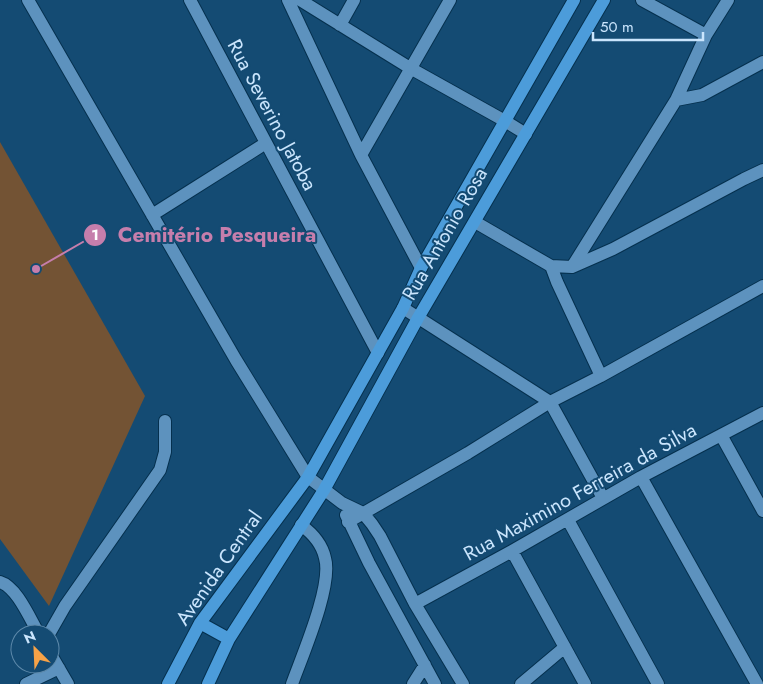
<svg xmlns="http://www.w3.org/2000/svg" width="763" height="684" font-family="Jost,sans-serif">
<rect width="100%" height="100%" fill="#144b73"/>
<!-- green -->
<path fill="#735334" d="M0,142L145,396L49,606L0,539Z"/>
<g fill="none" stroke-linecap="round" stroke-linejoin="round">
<defs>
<path id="minor" d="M28,0L236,360L308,477L342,503L363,513L372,524L380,536L415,604L463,684
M190,0L378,353
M288,0L361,155
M300,0L410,68L505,121L526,134
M642,0L706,35
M340,25L354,0
M676,100L702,95L763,62
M152,215L266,143
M475,222L551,266L572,267L613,249L744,179L763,170
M551,266L557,282L601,376
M572,267L676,100L706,35L728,0
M421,268L361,155L450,0
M403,308L550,402L603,498
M721,435L763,511
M641,477L757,684
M346,515L369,563L435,684
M568,520L658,684
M348,522L468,453L550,402L601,376L763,286
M512,551L585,684
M0,582C17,587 30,619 39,634
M415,604L512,551L641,477L763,413
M49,634L65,606L160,470L165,452V421
M50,653L68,684
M26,684L59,668
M292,684C302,656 333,585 325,558C322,544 312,533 301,525
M413,684L425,665
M521,684L565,647"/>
<path id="major" d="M200,623L229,639
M168,684L200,623L308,477L403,308L421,268L574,0
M208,684L229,639L324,490L418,318L604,0"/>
</defs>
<!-- minor casing -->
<use href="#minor" stroke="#05304e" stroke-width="14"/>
<!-- major casing -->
<use href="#major" stroke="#05304e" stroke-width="14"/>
<!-- minor -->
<use href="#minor" stroke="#5d92be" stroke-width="12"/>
<!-- major -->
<use href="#major" stroke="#4c9cda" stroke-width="12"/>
</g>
<g text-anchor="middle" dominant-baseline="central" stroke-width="4" stroke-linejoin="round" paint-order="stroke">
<!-- street labels -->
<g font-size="20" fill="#cae5fd" stroke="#144b73">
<text transform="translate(272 115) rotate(62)">Rua Severino Jatoba</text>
<text transform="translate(445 234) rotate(-60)">Rua Antonio Rosa</text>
<text transform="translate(580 492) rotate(-29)">Rua Maximino Ferreira da Silva</text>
<text transform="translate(219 568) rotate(-55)">Avenida Central</text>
</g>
</g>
<!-- callouts -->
<path fill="none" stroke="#c67eac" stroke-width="2" d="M36 269L95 235"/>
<g fill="#c67eac" stroke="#144b73" stroke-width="2">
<circle cx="36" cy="269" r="5"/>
<circle cx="95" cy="235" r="12"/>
</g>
<g font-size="15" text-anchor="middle" font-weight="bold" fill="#fff">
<text x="95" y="240">1</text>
</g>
<g font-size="21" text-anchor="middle" font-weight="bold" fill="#c67eac" stroke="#144b73" stroke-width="4" stroke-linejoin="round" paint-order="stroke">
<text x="217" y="242">Cemitério Pesqueira</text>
</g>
<!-- north arrow -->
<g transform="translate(35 649) rotate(336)"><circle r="24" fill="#144b73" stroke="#5d89aa"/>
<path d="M0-4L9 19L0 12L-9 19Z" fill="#f6a247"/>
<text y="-8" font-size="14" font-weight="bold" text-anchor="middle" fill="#cae5fd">N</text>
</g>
<!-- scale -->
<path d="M593 32v8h110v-8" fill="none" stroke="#cae5fd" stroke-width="2.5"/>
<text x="600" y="32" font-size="15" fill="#cae5fd" stroke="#144b73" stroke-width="4" paint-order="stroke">50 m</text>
</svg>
